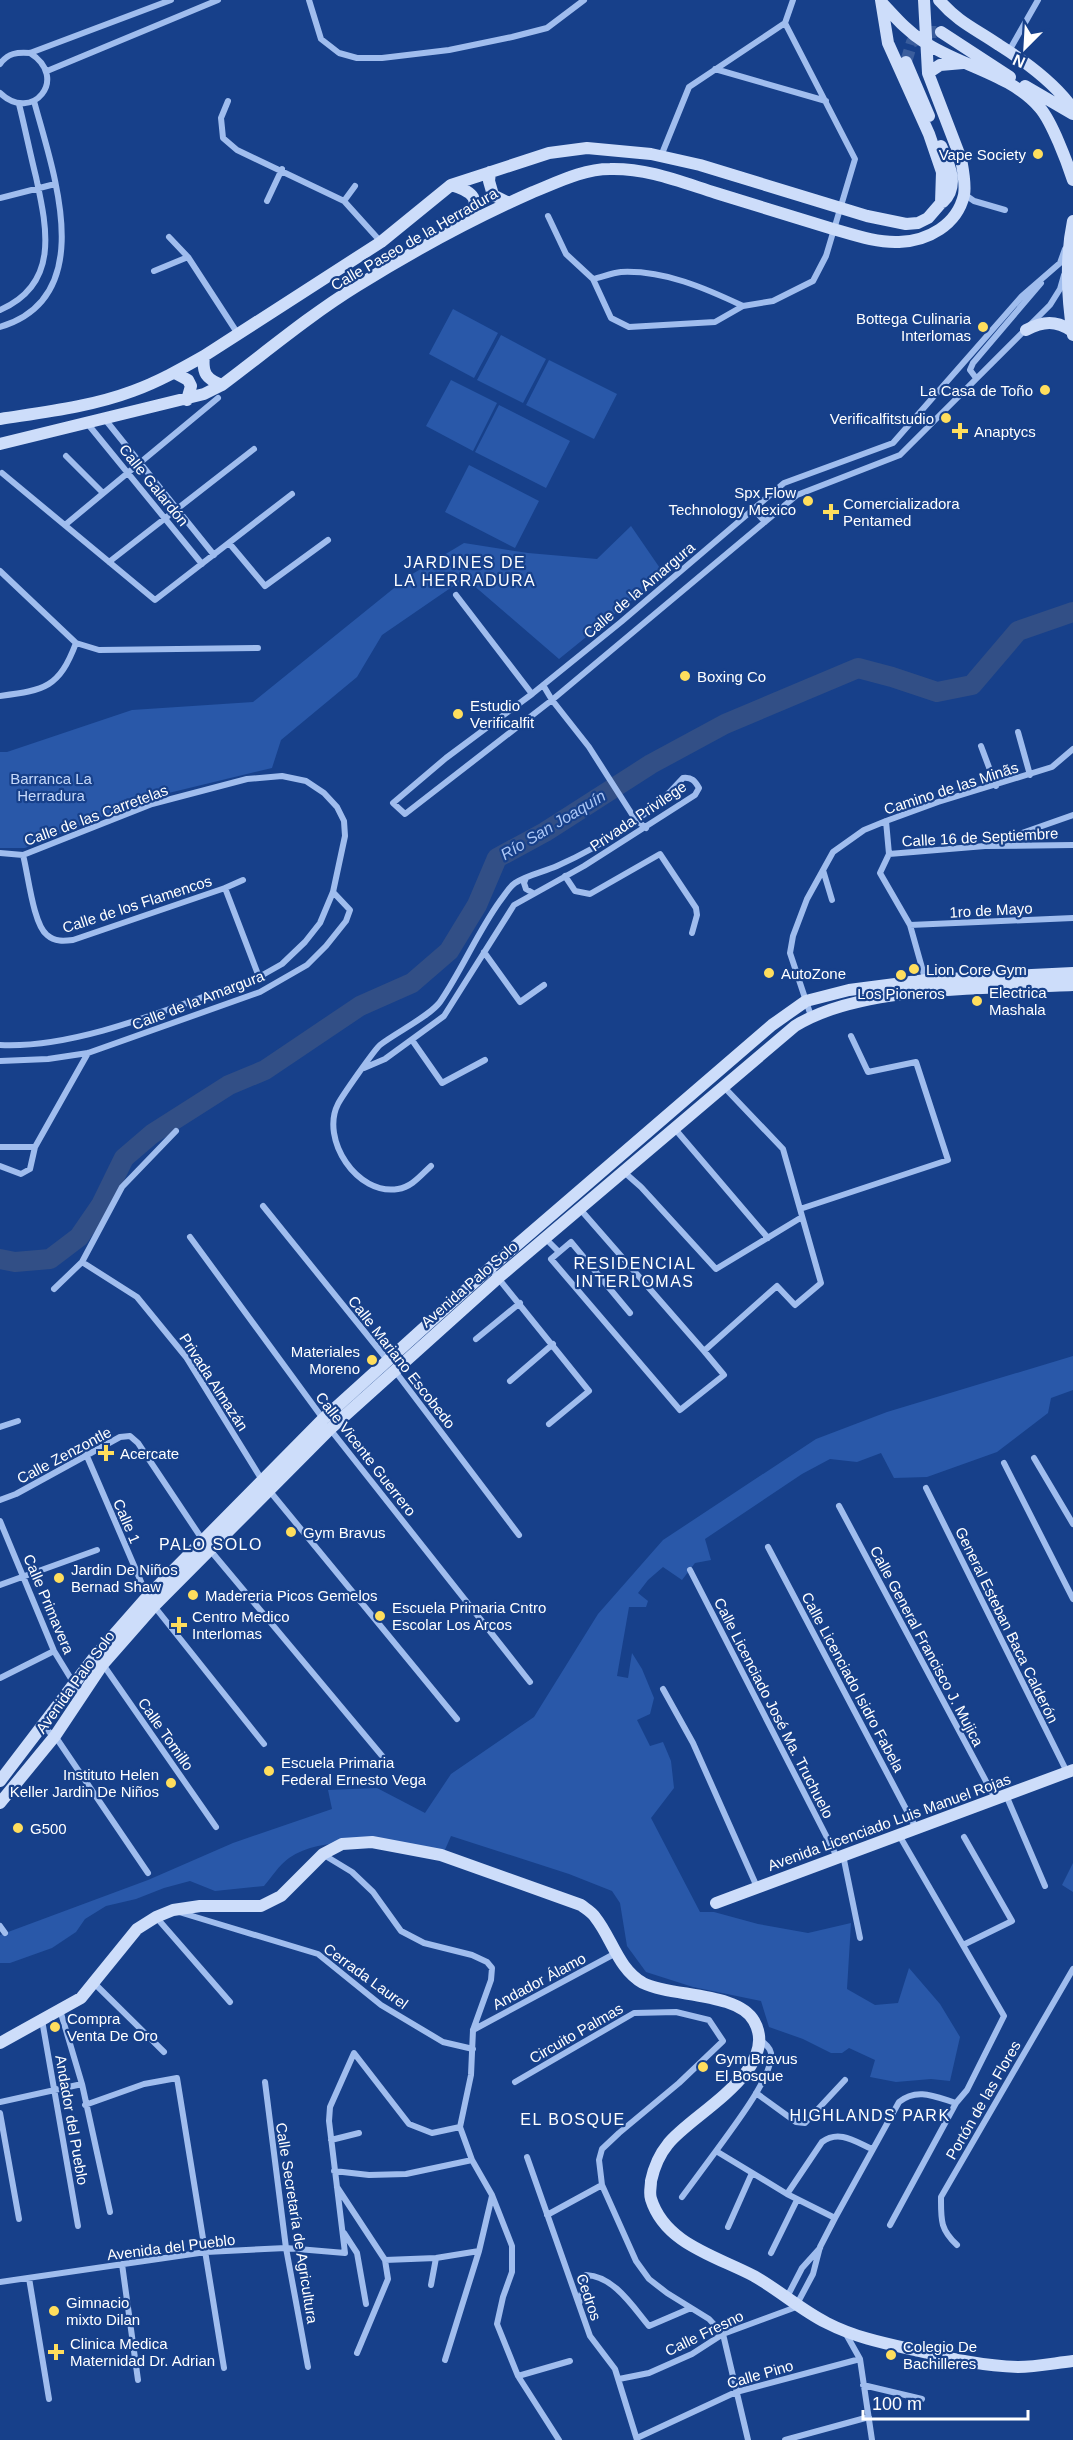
<svg xmlns="http://www.w3.org/2000/svg" width="1073" height="2440" font-family="Arial,sans-serif">
<rect width="100%" height="100%" fill="#17408a"/>
<!-- green -->
<path fill="#2958a9" d="M453,309L498,333L474,378L429,354Z
M501,335L546,359L523,403L477,380Z
M549,360L617,394L594,439L526,405Z
M451,380L497,403L473,451L426,426Z
M499,405L570,441L546,488L475,452Z
M469,465L539,501L515,548L445,512Z
M631,526L664,574L559,659L465,578L382,635L357,677L281,740L272,768L148,798L25,848H0V752H7L132,710L253,702L409,576L464,543L528,553L597,559Z
M1073,1356V1390L1051,1398L1048,1413L997,1452L927,1477L894,1478L881,1453L857,1462L830,1459L802,1474L705,1539L711,1560L695,1563L682,1580L663,1567L648,1580L638,1593L648,1601L646,1607H629L617,1676L628,1678L632,1653L642,1669L654,1698L650,1714L637,1720L650,1746L663,1742L671,1761L674,1788L651,1818L700,1912H714L758,1924L808,1933L851,1923L847,1989L875,2005L898,2003L909,1968L940,2004L960,2037L950,2081L931,2079L896,2082L870,2077L875,2060L849,2048L842,2053H831L803,2039L769,2027L761,2001L693,1987L646,1972L627,1946L620,1903L612,1891L569,1874L451,1836L444,1852C399,1847 328,1831 289,1858C279,1865 271,1878 264,1886L215,1891L190,1881L164,1888L136,1899L106,1906L85,1919L76,1932L52,1948L10,1963H0V1935L148,1880L233,1843L332,1809L328,1790L377,1788L425,1813L451,1774L534,1717L598,1614L663,1540L816,1439L887,1412Z
M1073,1863V1892L1062,1885Z"/>
<g fill="none" stroke-linecap="round" stroke-linejoin="round">
<!-- river -->
<path stroke="#324f86" stroke-width="20" d="M0,1259L15,1262L50,1259L79,1237L101,1205L124,1158L152,1134L229,1085L265,1070L360,1006L412,983L449,951L477,905L497,858L545,832L651,764L725,724L858,668L892,677L937,692L972,685L1018,631L1073,612"/>
<!-- secondary-tunnel -->
<path stroke="#3a5d9c" stroke-width="12" stroke-dasharray="12 6" stroke-linecap="butt" d="M906,62L912,42L930,32H941"/>
<!-- street -->
<path stroke="#a0bdee" stroke-width="6" d="M309,0L321,39L339,53L357,58H382L449,50L512,37L547,28L584,0
M1009,51L1038,0
M0,64C8,53 17,52 30,53L171,0
M715,69L826,101
M47,71L218,0
M0,93C32,124 70,78 30,53
M228,101L221,118L223,138L237,150L344,201L381,242
M661,156L689,87L785,23L793,0
M964,194L974,201L1005,210
M0,198L55,184
M267,201L282,169
M344,201L355,186
M548,216L566,254L593,279L611,318L629,327L715,322L743,306L773,301L813,281L826,256L855,159L785,23
M169,237L188,257L238,334
M154,271L188,257
M1064,275L1060,289L1050,305L900,455L797,495L552,700L405,814L393,803L446,758L532,694L621,622L784,483L893,443L1022,296L1060,263L1065,249
M593,279C602,277 612,273 621,272C664,270 705,288 743,306
M0,310C60,284 47,228 36,177C30,153 25,128 19,104
M0,327C100,297 53,172 34,101
M976,378L970,370L973,363L1041,283
M104,418L214,555
M87,423L202,564
M66,456L103,493
M2,473L155,600L292,494
M753,508L765,522
M65,525L218,398
M229,543L265,586L328,540
M109,562L254,449
M0,571L76,643L99,650L258,648
M456,595L532,694
M543,685L552,700L589,747L635,819L646,828
M0,696C45,690 59,688 76,643
M1018,732L1030,775
M981,746L996,786
M886,821L889,854L880,873L910,925L926,982
M991,844L1073,815
M0,853L23,855L152,804L247,779L282,776L306,781L324,793L337,807L344,821L345,836L333,892L320,923L305,942L282,964L259,977C182,1003 81,1049 0,1045
M889,854L985,846L1073,845
M23,855C28,873 33,924 47,935C55,942 64,941 73,940L225,888L259,977
M823,870L832,900
M565,876L575,891L590,894L660,854L696,908L697,915L692,933
M526,878L524,883L526,889L533,893
M225,888L243,880
M910,925L1073,918
M484,952L520,1002L544,985
M811,1016L790,953L793,936L807,899L833,852L864,830L886,821L938,802L1052,767L1073,749
M412,1040L442,1083L485,1060
M0,1061L48,1059L88,1053L260,992L307,965L326,946L346,921L350,910L333,892
M364,1068L385,1059L444,1016L514,905L584,866L695,795L699,788C695,781 692,777 683,778C651,815 602,846 557,866C543,872 527,875 515,883C509,887 505,895 500,901C477,933 462,970 440,1002C430,1016 395,1033 380,1045C375,1049 342,1096 338,1104C320,1139 357,1196 398,1189C412,1187 421,1175 431,1166
M675,1129L768,1238
M0,1147H35
M0,1166L21,1174L30,1169L35,1147L88,1053
M624,1172L641,1187L716,1269L802,1217
M263,1206L389,1362
M580,1209L704,1351
M800,1209L948,1160L916,1062L868,1072L851,1036
M190,1237L324,1420
M545,1238L559,1252
M82,1262L137,1297L186,1357L262,1480
M490,1268L589,1391L549,1424
M54,1289L82,1262L122,1187L176,1131
M630,1313L571,1242L551,1259L680,1410L724,1375L704,1351L777,1286L795,1305L821,1283L783,1149L723,1086
M476,1339L520,1303
M395,1371L519,1535
M510,1381L553,1344
M0,1427L18,1421
M330,1429L530,1682
M86,1454L148,1598
M1034,1458L1073,1524
M1004,1463L1073,1599
M926,1488L1067,1772
M268,1489L457,1719
M0,1500L16,1494L120,1437L130,1436L138,1443L204,1542
M839,1506L995,1798
M0,1521L54,1651L81,1695
M768,1547L916,1828
M210,1550L383,1757
M690,1570L837,1857
M0,1585L97,1550
M154,1606L264,1744
M102,1663L216,1827
M0,1678L54,1651
M663,1689L693,1743L757,1887
M42,1727L55,1736L148,1873
M1006,1795L1045,1886
M324,1855L352,1872L373,1892L401,1931L424,1943L472,1955L487,1962L492,1968L491,1980L473,2030L471,2075L460,2127L472,2160L492,2195L512,2246V2272L503,2297L497,2324L518,2376L559,2440
M843,1855L860,1938
M179,1912L318,1954L381,2005L443,2042L473,2049
M156,1917L230,2002
M0,1926L5,1933
M963,1945L1012,1921L964,1837
M94,1983L164,2052
M60,2010L82,2084L110,2212
M42,2020L78,2226
M473,2030L616,1953
M759,2039C764,2043 770,2047 771,2053C774,2076 730,2131 716,2151L787,2194L822,2142C839,2129 856,2142 872,2149
M265,2082L286,2248L308,2367
M515,2082L634,2013L676,2012L709,2020L723,2041L679,2083L619,2133L602,2149L599,2160L602,2185L636,2261L649,2279L667,2293L709,2319L723,2334L748,2440
M756,2093L796,2122L805,2123L845,2080
M0,2102L82,2084
M85,2105L144,2084L177,2078L224,2368
M0,2113L19,2219
M331,2140L359,2133
M527,2157L590,2336L615,2369L637,2440
M334,2171L369,2175L406,2174L472,2160
M337,2187L385,2260L388,2279L357,2353
M787,2194L835,2218
M682,2197L716,2151
M547,2215L602,2185
M890,2225L956,2103
M728,2227L752,2173
M344,2233L357,2253L366,2304
M957,2245C940,2229 941,2220 941,2197L1073,1969
M771,2253L797,2200
M385,2260L436,2258L479,2251
M122,2264L138,2380
M29,2278L49,2399
M0,2282L206,2252L286,2248L345,2253L329,2121L330,2107L354,2053L409,2124L432,2133L460,2127
M431,2285L436,2258
M787,2297L802,2268L820,2248
M579,2304L586,2275C614,2276 633,2307 649,2326L691,2308
M797,2304L813,2274L820,2247L835,2218L899,2102C917,2087 936,2097 956,2103L967,2090L1004,2016L899,1835
M846,2334L860,2359L872,2440
M445,2360L479,2251L492,2196
M518,2376L570,2361
M619,2379L649,2373L692,2354L723,2334L799,2306
M863,2385L922,2399
M637,2438L736,2392L860,2359
M785,2440L869,2417"/>
<!-- secondary -->
<path stroke="#cdddfa" stroke-width="12" d="M939,0C959,23 976,29 999,45C1026,62 1055,83 1073,109
M883,4C896,18 908,32 924,42C960,66 1011,74 1040,108C1052,122 1067,162 1073,180
M941,32L1010,77
M906,62L929,116
M928,73L940,65L963,63
M1025,86L1073,114
M941,146C949,164 960,186 943,202
M490,172L489,181L493,195L507,202
M451,185C475,192 480,199 470,222
M1073,221C1065,259 1067,297 1073,335
M1026,330C1043,321 1056,320 1072,331
M204,356C202,373 206,379 222,385
M175,373L188,380L191,386L187,400
M0,419C45,412 90,407 133,391C158,382 181,369 204,356L381,242L451,185L549,153L587,148L651,154L700,165L867,216L906,224L918,223L928,218L941,203L942,172L929,134L888,43L881,0
M0,444L204,394L222,385C266,352 310,315 357,286C413,251 472,219 533,192C558,182 583,169 610,169C647,168 681,182 716,193C755,205 794,217 833,229C854,235 877,243 899,242C928,241 957,225 964,195C966,184 963,170 961,159L928,73L924,0
M0,1781L96,1655L147,1597L323,1419L490,1268L772,1025L806,1001L849,990L926,980L1073,973
M0,1803L55,1736L103,1664L154,1606L330,1429L498,1278L795,1026C862,984 994,989 1073,985
M716,1903L1073,1770
M0,2043L81,1998L137,1929L156,1917L173,1910L200,1906H261L281,1896L323,1854L342,1844L372,1842L441,1855L581,1905C586,1909 592,1912 595,1917C612,1938 618,1969 643,1983C671,1997 738,1992 754,2021C782,2070 690,2115 668,2144C659,2155 654,2167 651,2181C651,2187 649,2193 651,2199C665,2244 716,2256 754,2276C779,2290 801,2310 827,2323C856,2338 888,2344 919,2351C952,2359 984,2366 1018,2367C1036,2367 1055,2363 1073,2361"/>
</g>
<!-- markers -->
<g fill="#ffde5d" stroke="#17408a" stroke-width="2">
<circle cx="1038" cy="154" r="6"/>
<circle cx="983" cy="327" r="6"/>
<circle cx="1045" cy="390" r="6"/>
<circle cx="946" cy="418" r="6"/>
<path d="M957 422h6v6h6v6h-6v6h-6v-6h-6v-6h6z"/>
<circle cx="808" cy="501" r="6"/>
<path d="M828 503h6v6h6v6h-6v6h-6v-6h-6v-6h6z"/>
<circle cx="685" cy="676" r="6"/>
<circle cx="458" cy="714" r="6"/>
<circle cx="914" cy="969" r="6"/>
<circle cx="769" cy="973" r="6"/>
<circle cx="901" cy="975" r="6"/>
<circle cx="977" cy="1001" r="6"/>
<circle cx="372" cy="1360" r="6"/>
<path d="M103 1444h6v6h6v6h-6v6h-6v-6h-6v-6h6z"/>
<circle cx="291" cy="1532" r="6"/>
<circle cx="59" cy="1578" r="6"/>
<circle cx="193" cy="1595" r="6"/>
<circle cx="380" cy="1616" r="6"/>
<path d="M176 1616h6v6h6v6h-6v6h-6v-6h-6v-6h6z"/>
<circle cx="269" cy="1771" r="6"/>
<circle cx="171" cy="1783" r="6"/>
<circle cx="18" cy="1828" r="6"/>
<circle cx="55" cy="2027" r="6"/>
<circle cx="703" cy="2067" r="6"/>
<circle cx="54" cy="2311" r="6"/>
<path d="M53 2343h6v6h6v6h-6v6h-6v-6h-6v-6h6z"/>
<circle cx="891" cy="2355" r="6"/>
</g>
<g text-anchor="middle" dominant-baseline="central" stroke-width="4.5" stroke-linejoin="round" paint-order="stroke">
<!-- poi labels -->
<g font-size="15" fill="#fff" stroke="#17408a" text-anchor="start">
<text x="1026" y="154" text-anchor="end">Vape Society</text>
<text x="971" y="318" text-anchor="end">Bottega Culinaria<tspan x="971" dy="17">Interlomas</tspan></text>
<text x="1033" y="390" text-anchor="end">La Casa de Toño</text>
<text x="934" y="418" text-anchor="end">Verificalfitstudio</text>
<text x="974" y="431">Anaptycs</text>
<text x="796" y="492" text-anchor="end">Spx Flow<tspan x="796" dy="17">Technology Mexico</tspan></text>
<text x="843" y="503">Comercializadora<tspan x="843" dy="17">Pentamed</tspan></text>
<text x="697" y="676">Boxing Co</text>
<text x="470" y="705">Estudio<tspan x="470" dy="17">Verificalfit</tspan></text>
<text x="926" y="969">Lion Core Gym</text>
<text x="781" y="973">AutoZone</text>
<text x="989" y="992">Electrica<tspan x="989" dy="17">Mashala</tspan></text>
<text x="901" y="993" text-anchor="middle">Los Pioneros</text>
<text x="360" y="1351" text-anchor="end">Materiales<tspan x="360" dy="17">Moreno</tspan></text>
<text x="120" y="1453">Acercate</text>
<text x="303" y="1532">Gym Bravus</text>
<text x="71" y="1569">Jardin De Niños<tspan x="71" dy="17">Bernad Shaw</tspan></text>
<text x="205" y="1595">Madereria Picos Gemelos</text>
<text x="392" y="1607">Escuela Primaria Cntro<tspan x="392" dy="17">Escolar Los Arcos</tspan></text>
<text x="192" y="1616">Centro Medico<tspan x="192" dy="17">Interlomas</tspan></text>
<text x="281" y="1762">Escuela Primaria<tspan x="281" dy="17">Federal Ernesto Vega</tspan></text>
<text x="159" y="1774" text-anchor="end">Instituto Helen<tspan x="159" dy="17">Keller Jardin De Niños</tspan></text>
<text x="30" y="1828">G500</text>
<text x="67" y="2018">Compra<tspan x="67" dy="17">Venta De Oro</tspan></text>
<text x="715" y="2058">Gym Bravus<tspan x="715" dy="17">El Bosque</tspan></text>
<text x="66" y="2302">Gimnacio<tspan x="66" dy="17">mixto Dilan</tspan></text>
<text x="70" y="2343">Clinica Medica<tspan x="70" dy="17">Maternidad Dr. Adrian</tspan></text>
<text x="903" y="2346">Colegio De<tspan x="903" dy="17">Bachilleres</tspan></text>
</g>
<!-- street labels -->
<g font-size="15" fill="#fff" stroke="#17408a">
<text transform="translate(414 239) rotate(-30)">Calle Paseo de la Herradura</text>
<text transform="translate(154 485) rotate(51)">Calle Galardón</text>
<text transform="translate(639 590) rotate(-40)">Calle de la Amargura</text>
<text transform="translate(951 788) rotate(-18)">Camino de las Minãs</text>
<text transform="translate(96 815) rotate(-20)">Calle de las Carretelas</text>
<text transform="translate(638 816) rotate(-34)">Privada Privilege</text>
<text transform="translate(980 837) rotate(-3)">Calle 16 de Septiembre</text>
<text transform="translate(137 904) rotate(-18)">Calle de los Flamencos</text>
<text transform="translate(991 910) rotate(-3)">1ro de Mayo</text>
<text transform="translate(198 1000) rotate(-21)">Calle de la Amargura</text>
<text transform="translate(469 1284) rotate(-41)">Avenida Palo Solo</text>
<text transform="translate(402 1362) rotate(52)">Calle Mariano Escobedo</text>
<text transform="translate(214 1382) rotate(57)">Privada Almazán</text>
<text transform="translate(366 1454) rotate(52)">Calle Vicente Guerrero</text>
<text transform="translate(64 1455) rotate(-28)">Calle Zenzontle</text>
<text transform="translate(127 1521) rotate(67)">Calle 1</text>
<text transform="translate(49 1604) rotate(67)">Calle Primavera</text>
<text transform="translate(1007 1625) rotate(64)">General Esteban Baca Calderón</text>
<text transform="translate(927 1646) rotate(62)">Calle General Francisco J. Mujica</text>
<text transform="translate(75 1682) rotate(-54)">Avenida Palo Solo</text>
<text transform="translate(853 1682) rotate(62)">Calle Licenciado Isidro Fabela</text>
<text transform="translate(774 1708) rotate(63)">Calle Licenciado José Ma. Truchuelo</text>
<text transform="translate(166 1734) rotate(55)">Calle Tomillo</text>
<text transform="translate(889 1822) rotate(-20)">Avenida Licenciado Luis Manuel Rojas</text>
<text transform="translate(366 1976) rotate(36)">Cerrada Laurel</text>
<text transform="translate(539 1981) rotate(-28)">Andador Álamo</text>
<text transform="translate(576 2033) rotate(-30)">Circuito Palmas</text>
<text transform="translate(983 2100) rotate(-60)">Portón de las Flores</text>
<text transform="translate(72 2120) rotate(80)">Andador del Pueblo</text>
<text transform="translate(297 2223) rotate(81)">Calle Secretaría de Agricultura</text>
<text transform="translate(171 2247) rotate(-7)">Avenida del Pueblo</text>
<text transform="translate(589 2297) rotate(71)">Cedros</text>
<text transform="translate(704 2333) rotate(-26)">Calle Fresno</text>
<text transform="translate(760 2374) rotate(-16)">Calle Pino</text>
</g>
<!-- park labels -->
<g font-size="15" fill="#c6d9fa" stroke="#17408a">
<text x="51" y="778">Barranca La<tspan x="51" dy="17">Herradura</tspan></text>
</g>
<!-- neighbourhood labels -->
<g font-size="16" letter-spacing="1.5" fill="#fff" stroke="#17408a">
<text x="465" y="562">JARDINES DE<tspan x="465" dy="18">LA HERRADURA</tspan></text>
<text x="635" y="1263">RESIDENCIAL<tspan x="635" dy="18">INTERLOMAS</tspan></text>
<text x="211" y="1544">PALO SOLO</text>
<text x="870" y="2115">HIGHLANDS PARK</text>
<text x="573" y="2119">EL BOSQUE</text>
</g>
<!-- water labels -->
<g font-size="16" font-style="italic" fill="#acc7f6" stroke="#17408a">
<text transform="translate(553 825) rotate(-31)">Río San Joaquín</text>
</g>
</g>
<!-- north arrow -->
<g transform="translate(1025 48) rotate(204)" stroke="#17408a" stroke-width="4.5" paint-order="stroke">
<path d="M0-4.5L10 22L0 15L-10 22Z" fill="#ffffff"/>
<text y="-9" font-size="16" font-weight="bold" text-anchor="middle" fill="#ffffff">N</text>
</g>
<!-- scale -->
<path d="M863 2410v9h165v-9" fill="none" stroke="#ffffff" stroke-width="3"/>
<text x="872" y="2410" font-size="18" fill="#ffffff" stroke="#17408a" stroke-width="4.5" paint-order="stroke">100 m</text>
</svg>
